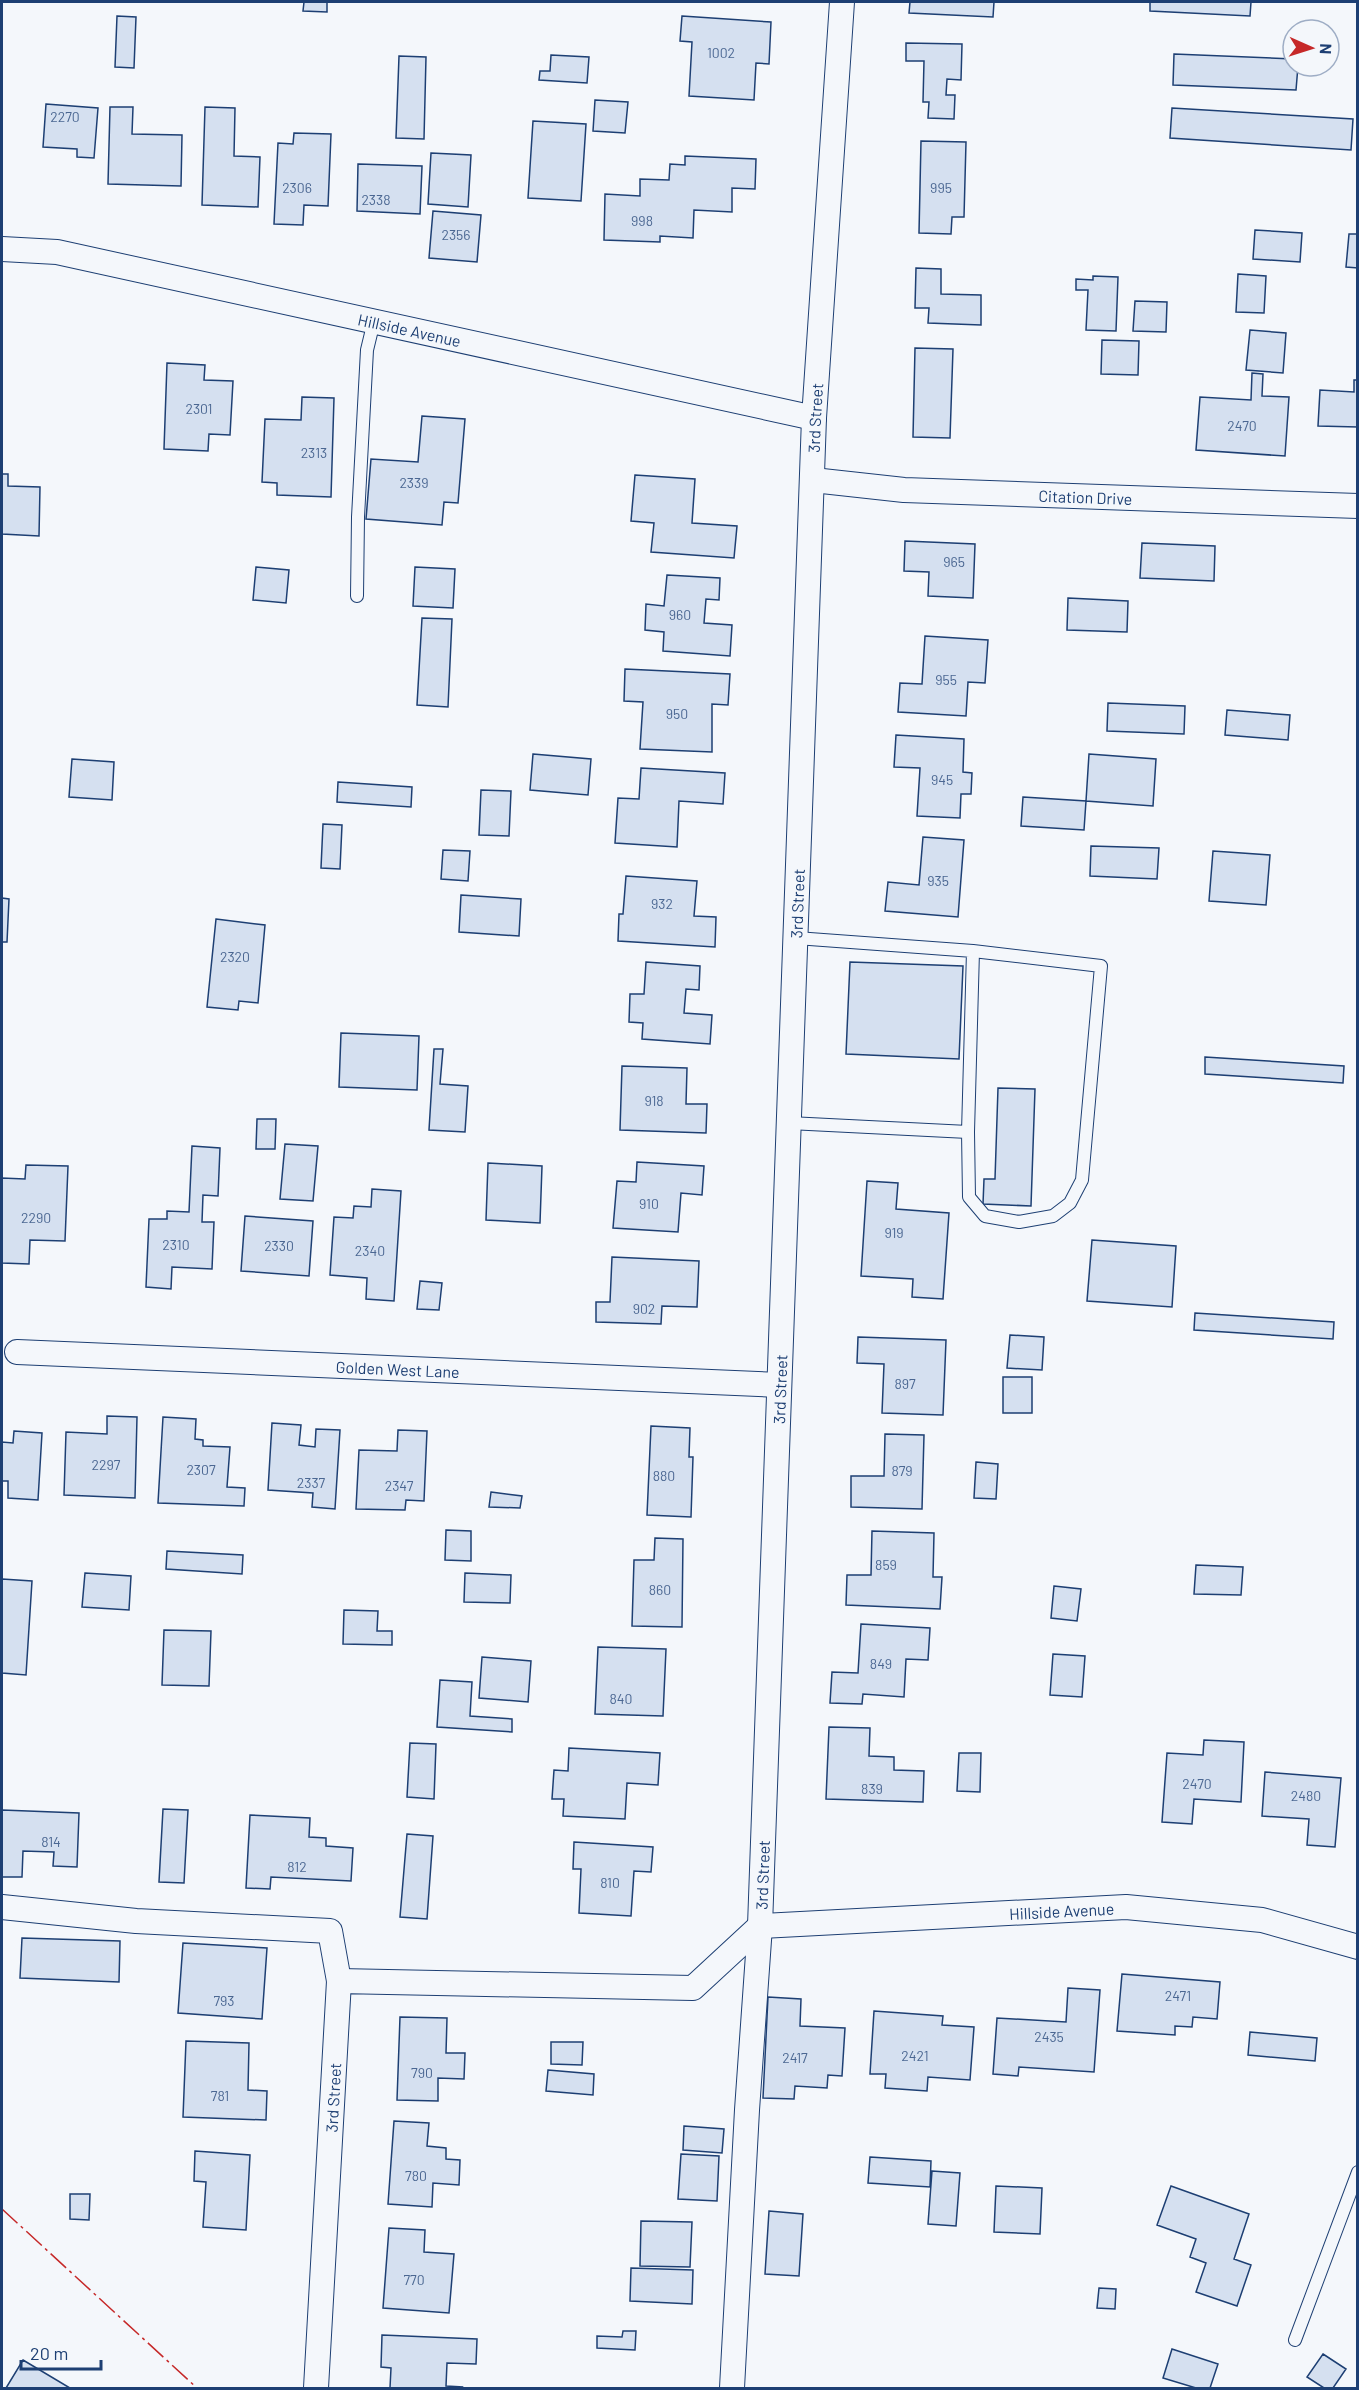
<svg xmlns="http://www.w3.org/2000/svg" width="1359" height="2390" font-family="Barlow,sans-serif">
<rect width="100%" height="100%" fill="#f4f7fb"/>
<!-- building -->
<path fill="#d5e0f0" stroke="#1d3f73" stroke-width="1.5" d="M304,2H327V12L303,11Z
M910,2H994L993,17L909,13Z
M1150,2H1251L1250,16L1150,11Z
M117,16L136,17L134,68L115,67Z
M682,16L771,22L769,64L756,63L754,100L689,96L692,42L680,41Z
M906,43L962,44L961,80L947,79L946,95H955L954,119L928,118L929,102H923L924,61H906Z
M1174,54L1293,59V66H1298L1296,90L1173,85Z
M551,55L589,57L587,83L539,80L540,71H550Z
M399,56L426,57L424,139L396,138Z
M595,100L628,102L625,133L593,131Z
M46,104L98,108L94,158L77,157V149L43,147Z
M110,107H133L132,134L182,135L181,186L108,184Z
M205,107L235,108L234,156L260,157L258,207L202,205Z
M1172,108L1353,119L1351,150L1170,138Z
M533,121L586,124L581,201L528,198Z
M294,133L331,134L328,206L304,205L303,225L274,224L278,143L293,144Z
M921,141L966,142L964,217H952L951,234L919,233Z
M431,153L471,155L468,207L428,204Z
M685,156L756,159L755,189L732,188V212L694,210L693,238L660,236V242L604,240L605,194L640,196V179L669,180L670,164L685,165Z
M358,164L422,166L420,214L357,211Z
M433,211L481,215L477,262L429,258Z
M1255,230L1302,233L1300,262L1253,259Z
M1349,234H1358V268L1346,267Z
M916,268L941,269V294L981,295V325L928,323L929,308H915Z
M1238,274L1266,276L1264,313L1236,312Z
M1093,276L1118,277L1116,331L1086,330L1088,290H1076V279L1093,280Z
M1135,301L1167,302L1166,332L1133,331Z
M1250,330L1286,333L1283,373L1246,370Z
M1102,340L1139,341L1138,375L1101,374Z
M915,348L953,349L950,438L913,437Z
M167,363L205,365L204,380L233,381L230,435L209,434L208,451L164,449Z
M1252,373L1263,374L1262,396L1289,397L1285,456L1196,450L1200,397L1251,400Z
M1354,380H1358V427L1318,426L1320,390L1354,392Z
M302,397L334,398L331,497L277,495V483L262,482L265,419L301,420Z
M422,416L465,419L458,503L444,502L442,525L366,519L371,459L418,462Z
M2,474H8V486L40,487L39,536L2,534Z
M635,475L695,479L692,523L737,526L734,558L651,552L654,523L631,521Z
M905,541L975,544L973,598L928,596L929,572L904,571Z
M1142,543L1215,546L1214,581L1140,578Z
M256,567L289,570L286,603L253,600Z
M415,567L455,569L453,608L413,606Z
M667,575L720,578L719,600L706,599L704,623L732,625L730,656L663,651L664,632L645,630L646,604L664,606Z
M1068,598L1128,601L1127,632L1067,630Z
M422,618L452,619L448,707L417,705Z
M925,636L988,640L985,683L968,682L966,716L898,712L900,683L922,684Z
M625,669L730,674L728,705L712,704V752L640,749L643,702L624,701Z
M1108,703L1185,706L1184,734L1107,731Z
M1227,710L1290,715L1288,740L1225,735Z
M896,735L964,739L963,772L972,773L971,794H961L960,818L917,816L920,768L894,767Z
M533,754L591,759L588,795L530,790Z
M1089,754L1156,759L1153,806L1086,801Z
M72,759L114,762L112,800L69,797Z
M641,768L725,773L723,804L679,801L677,847L615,843L618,798L639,799Z
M338,782L412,787L411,807L337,802Z
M481,790L511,791L509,836L479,835Z
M1023,797L1086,801L1084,830L1021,826Z
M323,824L342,825L340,869L321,868Z
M923,837L964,840L958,917L885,911L888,882L919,885Z
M1091,846L1159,848L1157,879L1090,876Z
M443,850L470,851L468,881L441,879Z
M1213,851L1270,855L1266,905L1209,901Z
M626,876L697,881L694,916L716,917L715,947L618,941L619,914H623Z
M461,895L521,899L519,936L459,932Z
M2,898L9,899L7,942H2Z
M216,919L265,925L258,1003L239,1001L238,1010L207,1007Z
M646,962L700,966L699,990L686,989L684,1013L712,1015L710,1044L642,1039L643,1023L629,1022L630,994H644Z
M850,962L963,966L959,1059L846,1054Z
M341,1033L419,1036L417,1090L339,1087Z
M434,1049H443L440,1084L468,1086L465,1132L429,1130Z
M1205,1057L1344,1066L1343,1083L1205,1074Z
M622,1066L687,1068L686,1104H707L706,1133L620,1130Z
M998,1088L1035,1089L1031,1206L983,1204L984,1179H995Z
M257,1119H276L275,1149H256Z
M285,1144L318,1146L313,1201L280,1199Z
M192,1146L220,1148L218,1196L203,1195L202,1222H214L212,1269L172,1267L171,1289L146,1287L149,1219H167V1211L189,1212Z
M637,1162L704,1166L702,1195L681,1193L678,1232L613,1228L617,1181L636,1182Z
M488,1163L542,1166L540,1223L486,1220Z
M26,1165L68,1166L65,1241L30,1240L29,1264L2,1263V1178L25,1179Z
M867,1181L898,1183L896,1209L949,1213L943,1299L912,1297L913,1279L861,1276Z
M372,1189L401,1191L394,1301L366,1299L367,1278L330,1275L334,1217L353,1218L354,1206L371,1207Z
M245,1216L313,1221L309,1276L241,1271Z
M1092,1240L1176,1246L1172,1307L1087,1301Z
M612,1257L699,1261L697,1307L662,1306L661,1324L596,1322V1302H610Z
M420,1281L442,1283L439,1310L417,1309Z
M1195,1313L1334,1322L1333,1339L1194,1330Z
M1010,1335L1044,1337L1042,1370L1007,1368Z
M858,1337L946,1340L943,1415L882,1413L884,1364L857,1363Z
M1003,1377H1032V1413H1003Z
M107,1416L137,1417L135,1498L64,1495L66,1432L107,1434Z
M163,1417L196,1419L195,1439L203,1440V1446L230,1447L227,1487L245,1488L244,1506L158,1503Z
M272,1423L301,1425L299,1445L315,1447L316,1429L340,1430L335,1509L312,1507L313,1493L268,1490Z
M651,1426L690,1428L689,1457H693L691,1517L647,1515Z
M398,1430L427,1431L424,1501L406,1500L405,1510L356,1509L359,1450L397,1451Z
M14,1431L42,1433L38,1500L8,1498V1481H2V1442L13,1443Z
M885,1434L924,1435L922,1509L851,1507V1476H884Z
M976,1462L998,1464L996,1499L974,1498Z
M491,1492L522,1496L520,1508L489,1507Z
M446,1530L471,1531V1561L445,1560Z
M872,1531L934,1533L933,1577H942L940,1609L846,1605L847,1575H871Z
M655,1538L683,1539L682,1627L632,1626L634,1560H654Z
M167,1551L243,1555L242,1574L166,1569Z
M1196,1565L1243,1567L1241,1595L1194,1594Z
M85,1573L131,1576L129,1610L82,1607Z
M465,1573L511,1575L510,1603L464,1602Z
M2,1579L32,1581L26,1675L2,1673Z
M1054,1586L1081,1589L1077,1621L1051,1618Z
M344,1610L378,1611L377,1631H392V1645L343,1644Z
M861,1624L930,1628L928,1660L906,1659L904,1697L863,1694L862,1704L830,1703L832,1672L858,1673Z
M164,1630L211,1631L209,1686L162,1685Z
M598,1647L666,1649L663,1716L595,1714Z
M1053,1654L1085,1656L1082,1697L1050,1695Z
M482,1657L531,1661L528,1702L479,1698Z
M440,1680L472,1682L470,1716L512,1719V1732L437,1727Z
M829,1727L870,1728L869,1756L894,1757V1770L924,1771L923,1802L826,1799Z
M1204,1740L1244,1742L1241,1802L1194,1799L1192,1824L1162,1822L1167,1753L1203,1755Z
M410,1743L436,1744L434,1799L407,1797Z
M569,1748L660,1753L658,1785L627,1783L625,1819L563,1816L564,1799H552L554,1770L568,1771Z
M959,1753H981L980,1792L957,1791Z
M1265,1772L1341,1778L1335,1847L1307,1845L1309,1819L1262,1816Z
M163,1809L188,1810L184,1883L159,1882Z
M2,1810L79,1813L77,1867L53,1866L54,1852L23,1851L22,1877H2Z
M250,1815L310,1818L309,1837L326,1838V1846L353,1848L351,1881L271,1877L270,1889L246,1888Z
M407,1834L433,1836L427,1919L400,1917Z
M574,1842L653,1847L651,1872L634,1871L631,1916L579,1913L581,1869H573Z
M22,1938L120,1941L119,1982L20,1978Z
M183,1943L267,1948L262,2019L178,2013Z
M1122,1974L1220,1982L1217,2019L1193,2017L1192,2027L1175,2026V2035L1117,2031Z
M1068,1988L1100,1990L1094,2072L1019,2067L1018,2076L993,2074L997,2018L1066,2022Z
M768,1997L801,1999L800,2026L845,2028L842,2076L828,2075L827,2088L795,2086L794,2099L763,2098Z
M874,2011L943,2016L942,2025L974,2027L970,2080L928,2077L927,2091L885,2088L886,2074H870Z
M400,2017L447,2018L446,2053H465L464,2079L438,2078V2101L397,2100Z
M1250,2032L1317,2038L1315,2061L1248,2055Z
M186,2041L249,2043L248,2090L267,2091L266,2120L183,2117Z
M551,2042H583L582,2065L551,2064Z
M548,2070L594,2074L593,2095L546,2091Z
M394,2121L429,2123L427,2146L446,2148V2159L460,2160L459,2185L433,2183L432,2207L388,2204Z
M684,2126L724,2129L722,2153L683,2150Z
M195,2151L250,2155L246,2230L203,2227L206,2182L194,2181Z
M681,2154L719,2156L717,2201L678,2199Z
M870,2157L931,2161L930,2187L868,2183Z
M932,2171L960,2173L956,2226L928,2224Z
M996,2186L1042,2188L1040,2234L994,2232Z
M1171,2186L1249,2214L1234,2259L1251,2265L1237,2306L1196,2292L1206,2263L1190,2257L1196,2239L1157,2225Z
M70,2194H90L89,2220L70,2219Z
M769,2211L803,2214L799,2276L765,2274Z
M641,2221L692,2222L690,2267L640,2266Z
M389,2228L425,2230L424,2252L454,2254L449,2313L383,2308Z
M631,2268L693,2270L692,2304L630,2301Z
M1099,2288L1116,2289L1115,2309L1097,2308Z
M623,2331H636L635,2350L597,2348V2336L622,2337Z
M382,2335L477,2339L476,2364L447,2363L446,2386L462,2387L461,2388H390L391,2368L381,2367Z
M1172,2349L1218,2364L1210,2388H1196L1163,2378Z
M1323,2354L1346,2369L1333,2388H1324L1307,2377Z
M23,2360L70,2388H6Z"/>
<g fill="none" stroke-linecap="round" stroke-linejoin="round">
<defs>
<path id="lane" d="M357,596L358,517L367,350L374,321
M789,1123L968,1132L973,951L796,938
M968,1132L969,1197L985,1216L1019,1222L1053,1216L1070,1203L1082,1180L1101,966L973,951
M1295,2340L1358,2172"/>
<g id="street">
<path id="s1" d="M2,249L57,252L814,418"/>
<path id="s2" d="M813,480L904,490L1358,506"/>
<path id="s3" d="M17,1352L779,1385"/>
<path d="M2,1907L136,1921L330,1931L339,1981"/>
<path id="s4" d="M760,1926L1126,1907L1262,1920L1358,1947"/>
<path id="s5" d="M316,2388L339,1981L693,1988L760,1926"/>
<path id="s6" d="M732,2388L747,2110L760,1926L814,418L842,2"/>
</g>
</defs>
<!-- lane casing -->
<use href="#lane" stroke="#1d3f73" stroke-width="14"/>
<!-- street casing -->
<use href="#street" stroke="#1d3f73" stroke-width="26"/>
<!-- lane -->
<use href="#lane" stroke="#f4f7fb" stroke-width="12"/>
<!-- street -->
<use href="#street" stroke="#f4f7fb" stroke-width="24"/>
<!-- power -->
<path stroke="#c62828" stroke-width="1.5" stroke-dasharray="21 4.5 3 4.5" stroke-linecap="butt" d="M2,2209L197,2388"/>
</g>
<g text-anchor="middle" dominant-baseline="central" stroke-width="4.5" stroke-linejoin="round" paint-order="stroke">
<!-- number labels -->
<g font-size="14" fill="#4b6792">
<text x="721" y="52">1002</text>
<text x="65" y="116">2270</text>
<text x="297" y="187">2306</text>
<text x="941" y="187">995</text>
<text x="376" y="199">2338</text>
<text x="642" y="220">998</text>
<text x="456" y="234">2356</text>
<text x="199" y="408">2301</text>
<text x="1242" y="425">2470</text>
<text x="314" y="452">2313</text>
<text x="414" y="482">2339</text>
<text x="954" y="561">965</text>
<text x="680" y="614">960</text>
<text x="946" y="679">955</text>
<text x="677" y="713">950</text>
<text x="942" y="779">945</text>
<text x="938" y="880">935</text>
<text x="662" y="903">932</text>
<text x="235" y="956">2320</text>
<text x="654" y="1100">918</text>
<text x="649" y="1203">910</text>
<text x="36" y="1217">2290</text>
<text x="894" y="1232">919</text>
<text x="176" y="1244">2310</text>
<text x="279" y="1245">2330</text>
<text x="370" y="1250">2340</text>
<text x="644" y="1308">902</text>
<text x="905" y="1383">897</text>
<text x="106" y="1464">2297</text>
<text x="201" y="1469">2307</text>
<text x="902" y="1470">879</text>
<text x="664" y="1475">880</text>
<text x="311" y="1482">2337</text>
<text x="399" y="1485">2347</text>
<text x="886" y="1564">859</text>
<text x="660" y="1589">860</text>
<text x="881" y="1663">849</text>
<text x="621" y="1698">840</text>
<text x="1197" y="1783">2470</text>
<text x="872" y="1788">839</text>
<text x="1306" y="1795">2480</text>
<text x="51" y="1841">814</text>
<text x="297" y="1866">812</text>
<text x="610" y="1882">810</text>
<text x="1178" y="1995">2471</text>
<text x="224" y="2000">793</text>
<text x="1049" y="2036">2435</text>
<text x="915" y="2055">2421</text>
<text x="795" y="2057">2417</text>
<text x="422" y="2072">790</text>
<text x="220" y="2095">781</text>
<text x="416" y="2175">780</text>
<text x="414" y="2279">770</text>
</g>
<!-- street labels -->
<g font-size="16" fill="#1d3f73" stroke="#f4f7fb">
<text stroke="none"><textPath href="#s1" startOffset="416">Hillside Avenue</textPath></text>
<text stroke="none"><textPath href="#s6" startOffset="1972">3rd Street</textPath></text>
<text stroke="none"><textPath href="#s2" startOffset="273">Citation Drive</textPath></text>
<text stroke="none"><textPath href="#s6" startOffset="1486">3rd Street</textPath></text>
<text stroke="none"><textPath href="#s3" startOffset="381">Golden West Lane</textPath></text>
<text stroke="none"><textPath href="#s6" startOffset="1000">3rd Street</textPath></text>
<text stroke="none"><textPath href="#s6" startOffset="514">3rd Street</textPath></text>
<text stroke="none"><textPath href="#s4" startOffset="302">Hillside Avenue</textPath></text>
<text stroke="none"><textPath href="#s5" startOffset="291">3rd Street</textPath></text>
</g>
</g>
<!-- border -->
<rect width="1359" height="2390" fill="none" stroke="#1d3f73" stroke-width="6"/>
<!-- north arrow -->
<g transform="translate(1311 48) rotate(93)"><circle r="28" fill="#f4f7fb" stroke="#9eadc5" stroke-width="1.5"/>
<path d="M0-4.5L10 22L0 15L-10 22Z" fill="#c62828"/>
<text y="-9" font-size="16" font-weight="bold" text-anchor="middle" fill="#1d3f73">N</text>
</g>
<!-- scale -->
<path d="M21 2360v9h80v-9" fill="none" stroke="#1d3f73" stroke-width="3"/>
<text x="30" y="2360" font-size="18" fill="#1d3f73" stroke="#f4f7fb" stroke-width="4.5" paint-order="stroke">20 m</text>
</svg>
